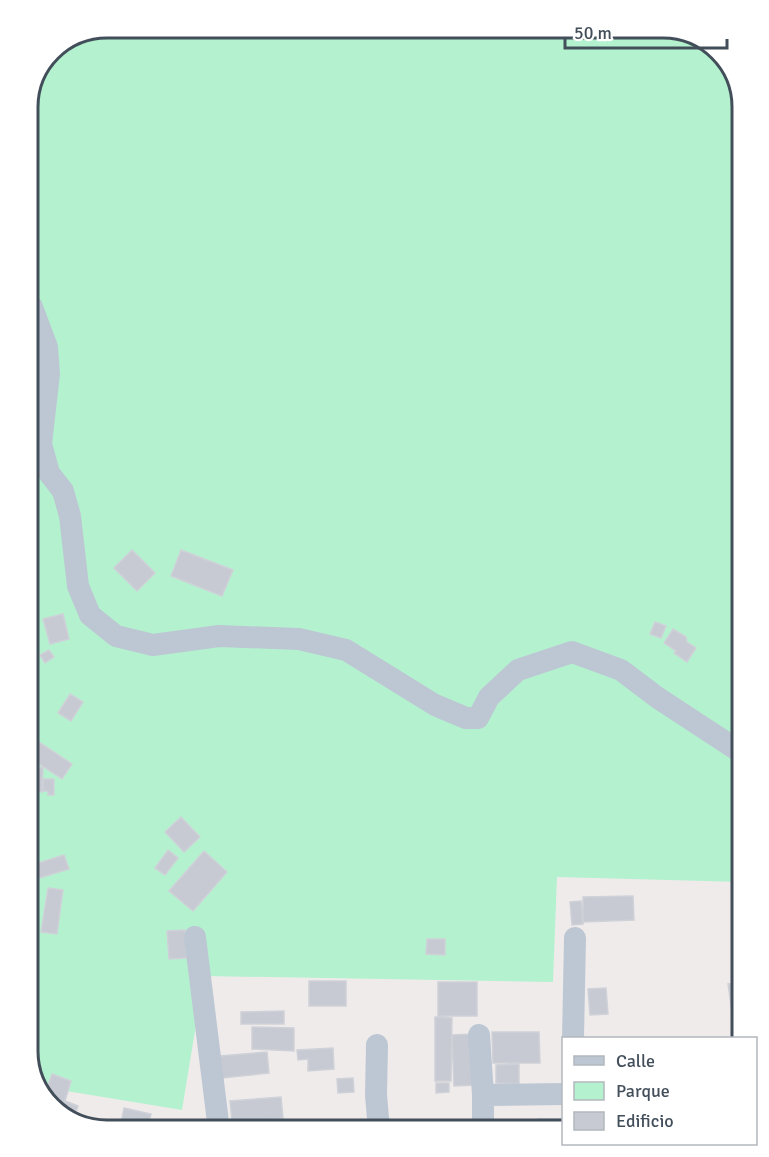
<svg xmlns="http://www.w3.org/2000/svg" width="769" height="1157" font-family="Signika,sans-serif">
<rect width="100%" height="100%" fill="#efebeb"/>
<!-- green -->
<path fill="#b4f2cf" d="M107,27H667L706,40L731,67L742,107V882L557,877L553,982L204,976L182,1110L36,1086L27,1050V102L51,50Z"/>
<!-- building -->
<path fill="#c7cad2" stroke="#cfd1d8" stroke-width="1.5" d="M132,550L155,573L137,591L114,568Z
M181,550L233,570L222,596L171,576Z
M63,614L69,639L50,644L43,619Z
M655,622L666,626L661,638L650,634Z
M673,629L686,637L687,642L696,648L687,662L674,653L676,651L664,643Z
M49,650L54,657L45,663L40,655Z
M70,694L83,702L71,721L58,713Z
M33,738L72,764L62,779L27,756V748Z
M27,766L43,768L42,792L27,791Z
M43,779H54V795H48V791H43Z
M181,817L200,837L184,852L165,832Z
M168,850L178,858L165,875L155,868Z
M204,851L227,872L193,911L169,891Z
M64,855L69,869L36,879L32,865Z
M48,888L63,890L57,934L41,932Z
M633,896L634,920L583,922V897Z
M581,901L583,924L572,925L570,902Z
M185,930L187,958L169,959L167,931Z
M427,939H445V955L426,954Z
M309,981H346V1006H309Z
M438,982H477V1016H438Z
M742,982V1018L733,1019L728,984Z
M606,988L608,1014L590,1015L588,989Z
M284,1011V1024H241V1012Z
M435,1017L452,1018L451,1081H435Z
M252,1027L294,1028V1051L252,1049Z
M492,1032H539L540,1063H493Z
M475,1034L476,1085L454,1086L452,1035Z
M333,1048L334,1069L308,1071V1059L298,1060L297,1050Z
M267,1052L269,1073L222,1078L220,1056Z
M519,1064V1084L496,1083V1065Z
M52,1074L71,1081L65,1101L78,1106L73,1121L67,1119L51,1104L52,1100L44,1097Z
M353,1078L354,1092L338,1093L337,1079Z
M436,1083H449V1092L436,1093Z
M281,1097L283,1118L232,1122L230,1101Z
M124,1108L151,1114L147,1130L120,1128Z
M538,1119H562L563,1130H538Z"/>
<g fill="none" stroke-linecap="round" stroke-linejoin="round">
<!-- minor -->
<path stroke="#bdc7d3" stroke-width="22" d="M27,305L32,307L47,347L49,374L41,444L49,473L63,491L70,516L78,586L90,615L116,636L153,645L219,636L299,639L346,650L435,705L466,718H478L489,697L518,670L572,652L621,670L658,698L742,753
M195,937L219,1130
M479,1035L483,1095V1130
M573,1038L575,938
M377,1045L376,1095L379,1130
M483,1095L564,1094"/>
</g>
<!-- crop -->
<path d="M0 0H769V1157H0ZM107 38H663A69 69 0 0 1 732 107V1051A69 69 0 0 1 663 1120H107A69 69 0 0 1 38 1051V107A69 69 0 0 1 107 38Z" fill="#fff" fill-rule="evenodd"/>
<path fill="none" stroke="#424e5a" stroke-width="3" d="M107 38H663A69 69 0 0 1 732 107V1051A69 69 0 0 1 663 1120H107A69 69 0 0 1 38 1051V107A69 69 0 0 1 107 38Z"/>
<!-- legend -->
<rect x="562" y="1037" width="195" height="108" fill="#ffffff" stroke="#b3b8bd" stroke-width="1.5"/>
<rect x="574" y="1056" width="30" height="9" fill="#bdc7d3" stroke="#b3b8bd" stroke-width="1.5"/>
<text x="616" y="1067" font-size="18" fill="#424e5a">Calle</text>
<rect x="574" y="1082" width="30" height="18" fill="#b4f2cf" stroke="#b3b8bd" stroke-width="1.5"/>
<text x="616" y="1097" font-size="18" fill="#424e5a">Parque</text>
<rect x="574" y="1112" width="30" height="18" fill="#c7cad2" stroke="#b3b8bd" stroke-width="1.5"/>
<text x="616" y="1127" font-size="18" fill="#424e5a">Edificio</text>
<!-- scale -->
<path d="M565 39v9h162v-9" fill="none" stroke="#424e5a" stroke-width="3"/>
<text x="574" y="39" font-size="18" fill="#424e5a" stroke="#ffffff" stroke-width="4.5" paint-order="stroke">50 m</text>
</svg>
